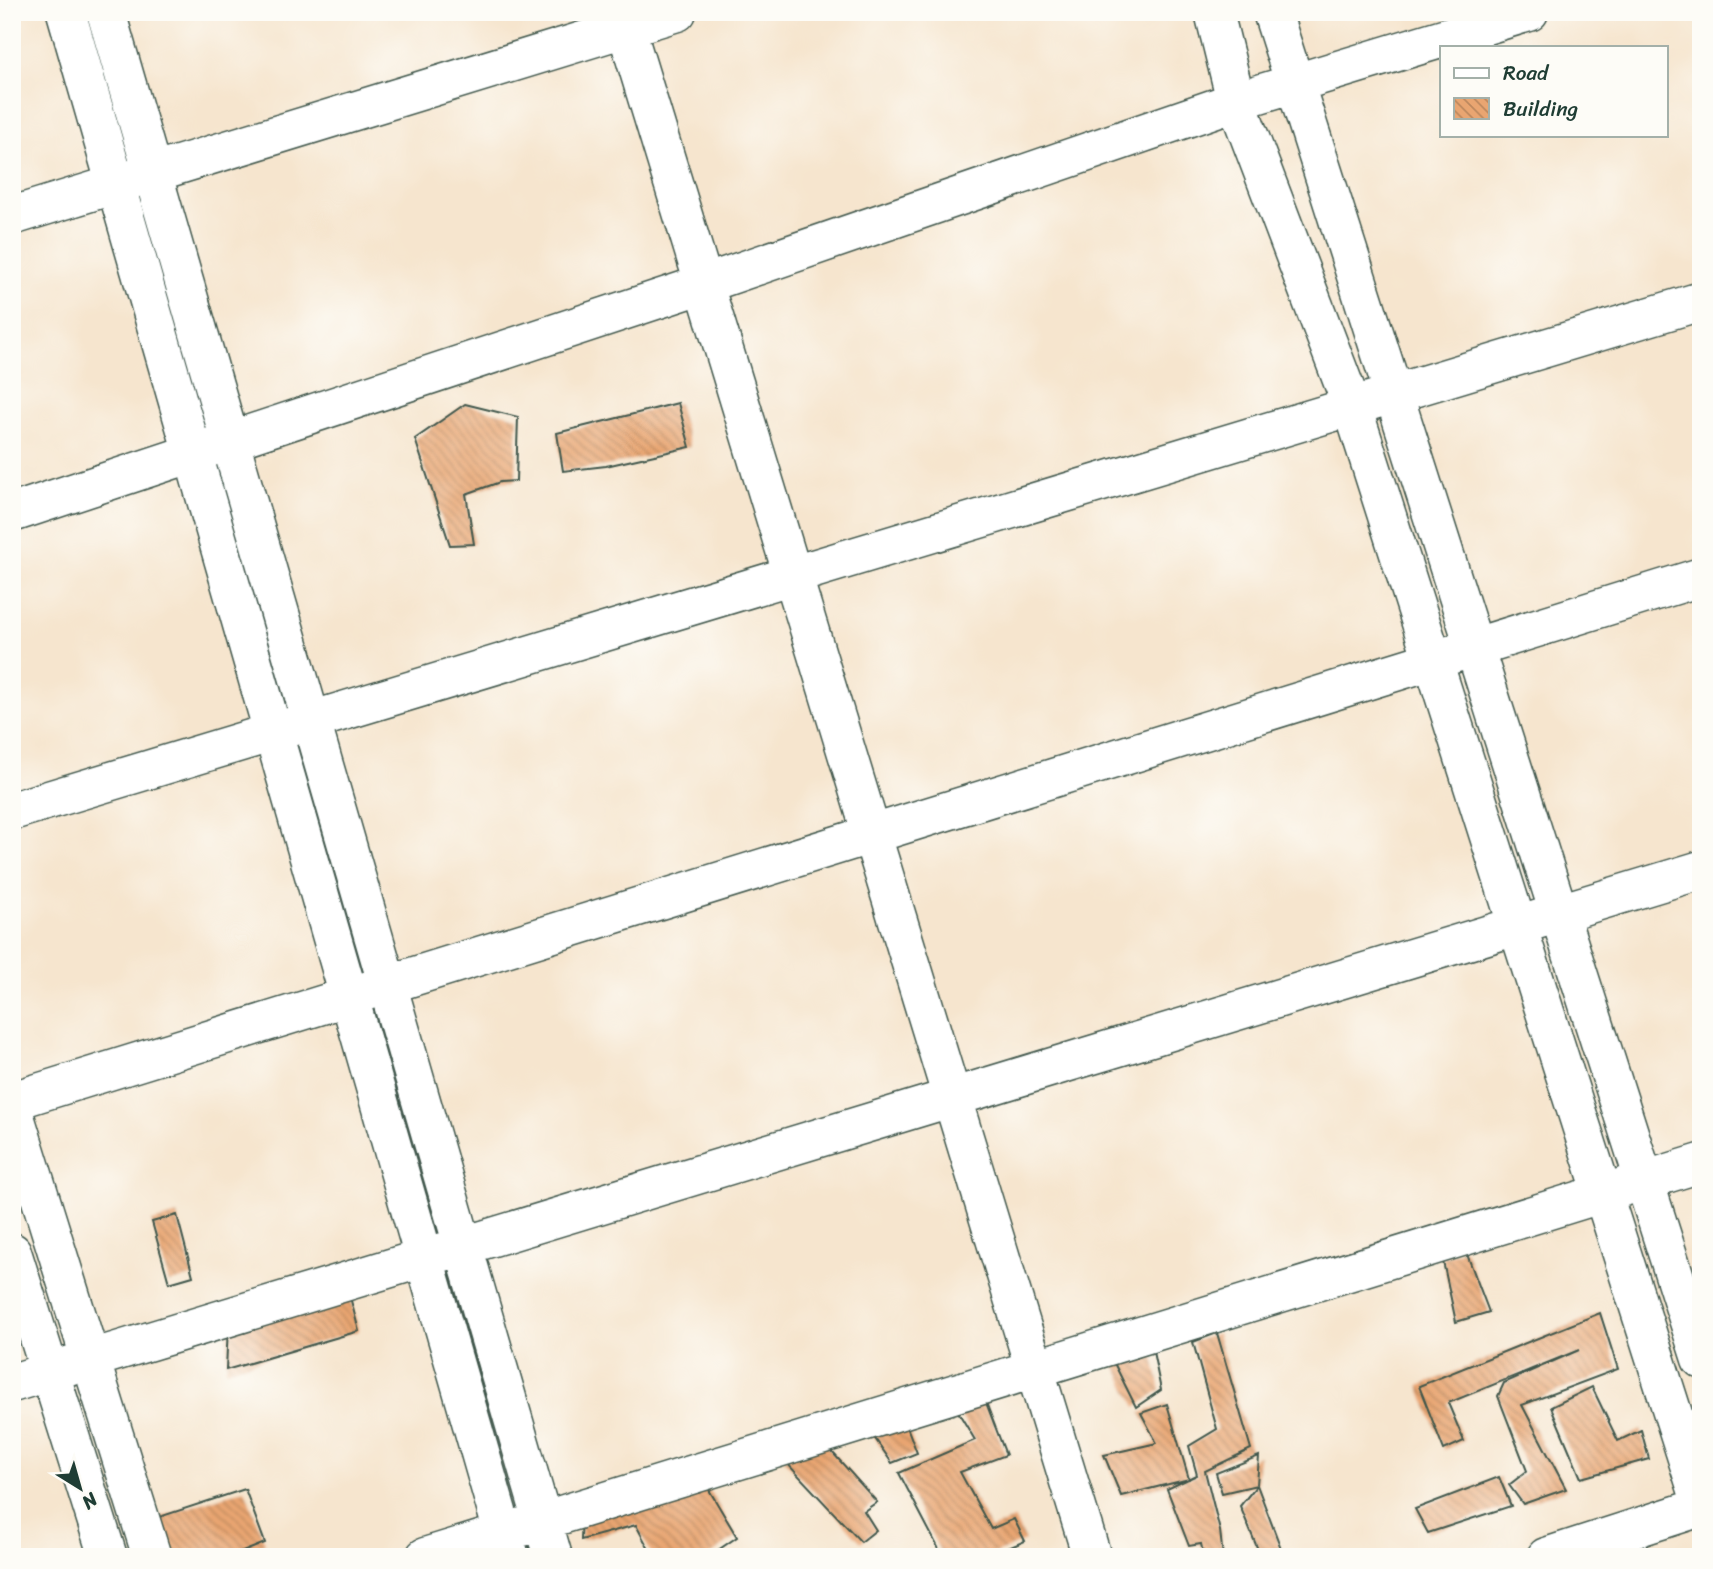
<svg xmlns="http://www.w3.org/2000/svg" width="1713" height="1569" font-family="Sriracha,sans-serif">
<defs>
<pattern id="building-back-hatch" width="6" height="6" patternUnits="userSpaceOnUse" patternTransform="scale(1.75)"><rect width="6" height="6" fill="#e9a571"/><path d="M-1 5l2 2M0 0l6 6M5-1l2 2" fill="none" stroke="#bc885e"/></pattern>
</defs>
<rect width="100%" height="100%" fill="#fdfcf7"/>
<filter id="ink" filterUnits="userSpaceOnUse"><feTurbulence type="fractalNoise" baseFrequency=".0143" numOctaves="2"/><feDisplacementMap in="SourceGraphic" scale="14" xChannelSelector="R" yChannelSelector="G"/><feConvolveMatrix kernelMatrix="1 2 1 2 8 2 1 2 1" color-interpolation-filters="sRGB"/></filter>
<filter id="wash" filterUnits="userSpaceOnUse"><feTurbulence type="fractalNoise" baseFrequency=".00686" numOctaves="4" result="noise"/><feDisplacementMap in="SourceGraphic" scale="28" xChannelSelector="R" yChannelSelector="G"/><feGaussianBlur stdDeviation="1.57" result="paint"/><feColorMatrix in="noise" values="0 0 0 0 0 0 0 0 0 0 0 0 0 0 0 0 0 1.4 0 .05"/><feComposite in="paint" operator="in"/></filter>
<g filter="url(#wash)">
<rect width="100%" height="100%" fill="#f6e5ce"/>
<g id="blocks">
<!-- building -->
<path fill="url(#building-back-hatch)" d="M678,403L690,447L606,466L563,471L557,433Z
M465,404L518,417L516,481L500,482L466,494L474,544L450,545L415,439Z
M177,1215L193,1276L169,1283L152,1222Z
M1465,1249L1489,1312L1456,1322L1442,1257Z
M349,1293L359,1331L226,1370L228,1326Z
M1600,1313L1618,1369L1522,1405L1566,1489L1523,1504L1509,1485L1527,1471L1498,1396L1504,1383L1579,1350L1448,1403L1464,1441L1444,1450L1419,1386Z
M1217,1333L1251,1449L1205,1471L1220,1531L1223,1557H1204L1201,1544L1189,1546L1167,1489L1197,1475L1189,1446L1217,1429L1193,1342Z
M1151,1342L1161,1390L1136,1407L1113,1361Z
M1592,1387L1618,1441L1641,1430L1649,1459L1581,1478L1551,1407Z
M985,1400L1006,1455L960,1472L991,1529L1014,1519L1025,1541L987,1557H943L899,1473L975,1440L957,1410Z
M1167,1404L1189,1479L1121,1496L1104,1455L1157,1443L1141,1413Z
M904,1419L917,1453L892,1463L869,1430Z
M824,1443L877,1502L864,1511L876,1530L861,1542L783,1459Z
M1259,1456L1257,1485L1222,1493L1216,1473Z
M1499,1477L1511,1506L1428,1533L1415,1509Z
M702,1478L737,1537L708,1557H653L636,1525L581,1540L582,1513Z
M1257,1485L1282,1551L1261,1557L1240,1506Z
M245,1489L265,1543L230,1557H171L156,1518Z"/>
</g>
</g>
<g filter="url(#ink)">
<use href="#blocks" fill-opacity="0" stroke="#3f564b" stroke-width="2"/>
<g fill="none" stroke-linecap="round" stroke-linejoin="round">
<defs>
<path id="minor" d="M66,12L510,1557
M106,12L553,1557
M621,12L1092,1557
M1214,12L1236,101L1352,406L1701,1502
M1272,12L1701,1359
M12,216L677,12
M12,513L704,284L1236,101L1529,12
M12,811L1701,301
M12,1101L1701,577
M12,1107L152,1557
M12,1252L108,1557
M12,1383L1701,870
M425,1557L1701,1163
M1546,1557L1701,1507"/>
</defs>
<!-- minor casing -->
<use href="#minor" stroke="#3f564b" stroke-width="41"/>
<!-- minor -->
<use href="#minor" stroke="#fff" stroke-width="38"/>
</g>
</g>
<!-- margin -->
<rect width="1713" height="1569" fill="none" stroke="#fdfcf7" stroke-width="42"/>
<!-- legend -->
<rect x="1440" y="46" width="228" height="91" fill="#fdfcf7" stroke="#a4b0a9" stroke-width="2"/>
<rect x="1454" y="68" width="35" height="10" fill="#ffffff" stroke="#a4b0a9" stroke-width="2"/>
<text x="1503" y="80" font-size="21" fill="#1f3d34">Road</text>
<rect x="1454" y="98" width="35" height="21" fill="url(#building-back-hatch)" stroke="#a4b0a9" stroke-width="2"/>
<text x="1503" y="116" font-size="21" fill="#1f3d34">Building</text>
<!-- north arrow -->
<g transform="translate(80 1488) rotate(143)" stroke="#fdfcf7" stroke-width="5" paint-order="stroke">
<path d="M0-5L12 26L0 18L-12 26Z" fill="#1f3d34"/>
<text y="-10" font-size="19" font-weight="bold" text-anchor="middle" fill="#1f3d34">N</text>
</g>
</svg>
